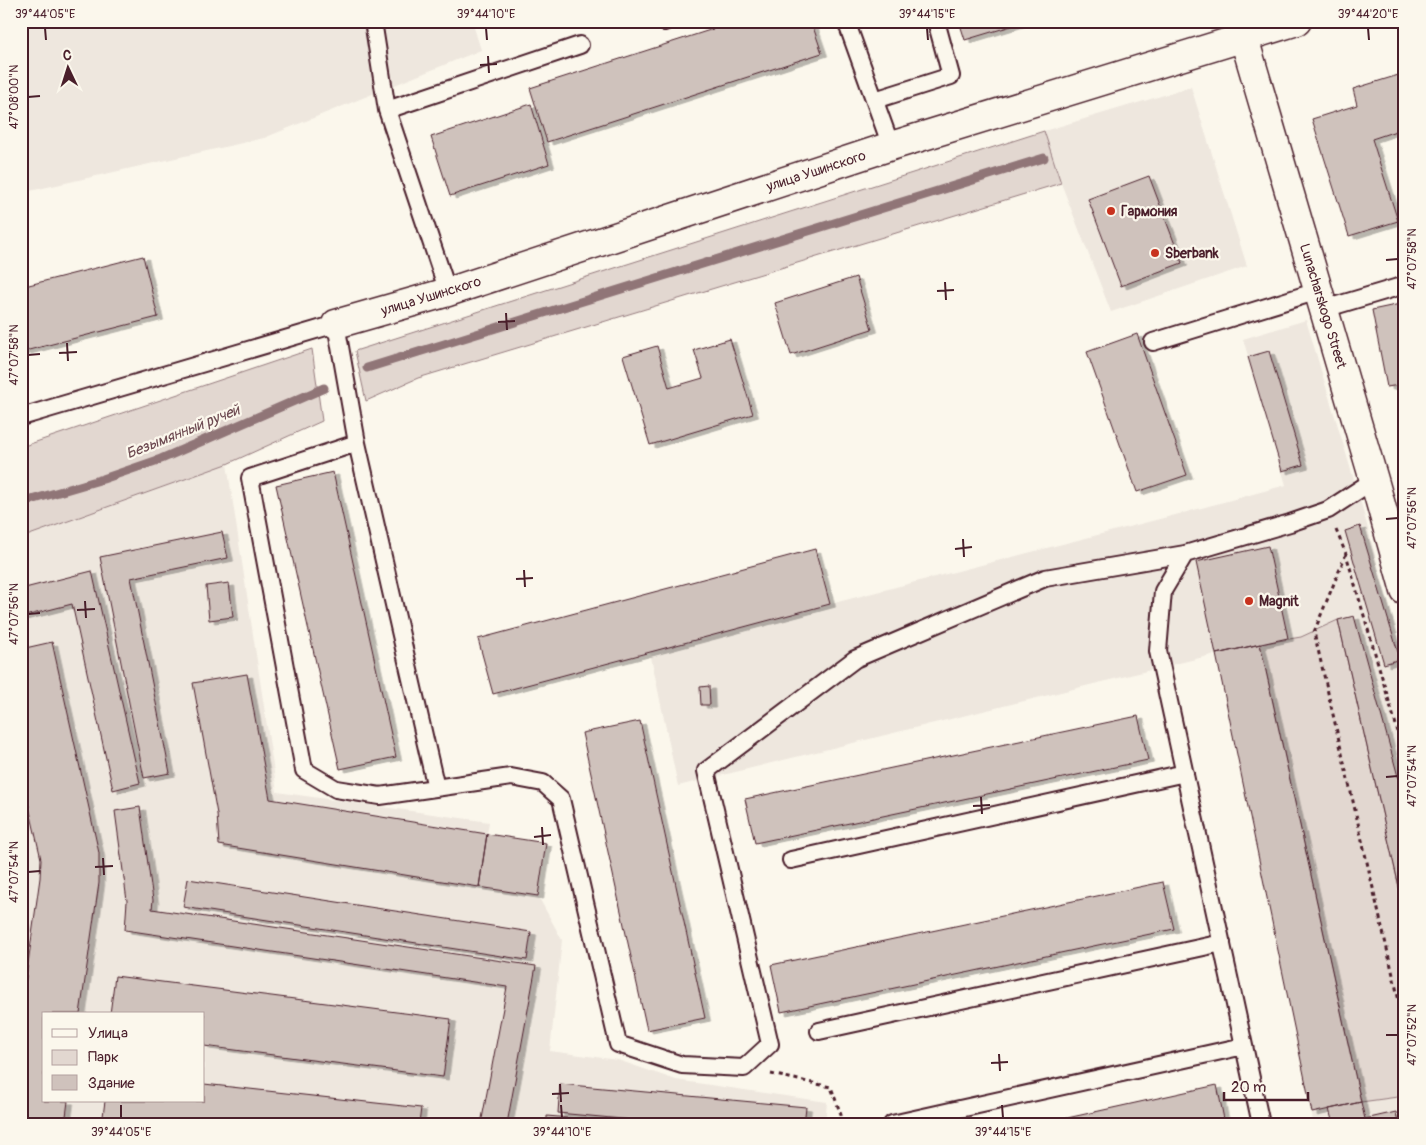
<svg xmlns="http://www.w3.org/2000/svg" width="1426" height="1145" font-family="Pangolin,sans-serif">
<defs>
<filter id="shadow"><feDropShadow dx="5.5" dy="3" stdDeviation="0" flood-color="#0004"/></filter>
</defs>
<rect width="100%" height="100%" fill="#fbf7ec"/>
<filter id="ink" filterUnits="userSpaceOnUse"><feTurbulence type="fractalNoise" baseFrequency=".02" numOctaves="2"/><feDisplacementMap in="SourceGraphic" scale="10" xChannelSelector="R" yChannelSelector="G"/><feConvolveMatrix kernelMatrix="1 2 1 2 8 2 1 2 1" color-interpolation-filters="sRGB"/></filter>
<g filter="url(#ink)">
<!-- built -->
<path fill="#eee7de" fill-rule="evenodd" d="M21,21H472L481,50L264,138L21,193Z
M1191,87L1247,266L1111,312L1061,183L1044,131Z
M1306,320L1362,507L1405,666V1076L1216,654L678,786L650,652L830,604L1183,513L1286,485L1243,339Z
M227,464L277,792L489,822L479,887L538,896L562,940L550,1051L618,1060L676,1080L827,1102L825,1124H21V538ZM44,1014H204V1101H44Z
M1405,1096V1124H1313L1312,1113L1361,1102Z"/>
<!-- green -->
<path fill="#e2d7d0" stroke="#967b7e" d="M1044,131L1061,183L418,378L366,401L355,351Z
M312,349L322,421L227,464L21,538V447Z
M1338,620L1405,913V1096L1361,1102L1260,644L1301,637Z"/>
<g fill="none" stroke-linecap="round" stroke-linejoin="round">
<!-- stream -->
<path stroke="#907477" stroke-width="9" d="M367,368L1044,158
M21,503L103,479L161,459L324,388"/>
</g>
<!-- building -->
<path fill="#cfc2bc" stroke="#4a1f2b" filter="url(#shadow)" d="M738,21H811L822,53L547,142L530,88Z
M959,21H1028L965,40Z
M1405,73V128L1372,139L1398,221L1349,236L1312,119L1357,105L1353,89Z
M531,104L549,164L450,196L431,137Z
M1149,176L1182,263L1121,286L1088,199Z
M143,256L158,317L21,352V287Z
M856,277L872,329L791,355L775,303Z
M1405,303V384L1387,387L1372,310Z
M1137,334L1187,475L1137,492L1087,352Z
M730,339L753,414L650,445L623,356L657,346L669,388L703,378L694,350Z
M1269,351L1303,465L1282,471L1248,357Z
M333,472L396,757L340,769L276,485Z
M1360,526L1400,659L1384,664L1345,531Z
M222,532L228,558L131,578L170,773L144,778L100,557Z
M1268,546L1288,638L1216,654L1196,562Z
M815,549L830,604L493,694L478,639Z
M92,571L140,783L113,790L72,604L21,617V589Z
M229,583L233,617L209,620L206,586Z
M1354,616L1405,802V913L1338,620Z
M52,642L99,853V883L80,1014H44V1101H68L65,1124H21V1013L40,878L41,859L21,772V649Z
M1260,644L1361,1102L1312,1113L1216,654Z
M247,674L270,799L487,834L479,887L219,845L217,814L193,683Z
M709,686L710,705H701L700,687Z
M1138,716L1148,760L755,843L745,799Z
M640,721L705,1018L647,1030L582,733Z
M140,807L153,900L152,909L536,966L507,1124H481L507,987L125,930L127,901L115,811Z
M487,834L546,843L538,896L479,887Z
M188,879L531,932L527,960L183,907Z
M1163,882L1174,929L781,1012L771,965Z
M115,976L451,1019L443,1077L204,1046V1014H110Z
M204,1084L421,1108L419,1124H102L105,1101H204Z
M560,1084L806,1107L804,1124H676L558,1113Z
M1217,1085L1225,1124H1040Z
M1361,1102L1365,1119L1396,1112L1398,1124H1333L1329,1109Z
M547,1116L636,1124H547Z"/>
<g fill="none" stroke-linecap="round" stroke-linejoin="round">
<defs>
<path id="service" d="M373,21L387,110L448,292
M846,21L891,146
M664,22L667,21
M875,100L951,76L936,21
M387,110L580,45
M1324,309L1405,285
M1153,342L1318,291
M21,417L336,324L357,443L250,478L304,770L336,789L380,796L511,777L543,783L561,799L618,1044L682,1065L744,1068L770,1044L706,771L855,659L1045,578L1185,554
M357,443L436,788
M791,860L1185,773
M819,1031L1222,943
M892,1124L1244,1046
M1261,1124L1158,651L1163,591L1185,554L1290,523L1328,510L1374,480"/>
<path id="minor" d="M336,324L448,292L891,146L1297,21"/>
<path id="tertiary" d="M1239,21L1374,480L1405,591"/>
</defs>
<!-- service casing -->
<use href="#service" stroke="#4a1f2b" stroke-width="20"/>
<!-- minor casing -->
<use href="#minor" stroke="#4a1f2b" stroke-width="31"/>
<!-- tertiary casing -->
<use href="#tertiary" stroke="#4a1f2b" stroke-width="31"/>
<!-- path -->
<path stroke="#4a1f2b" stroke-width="3" stroke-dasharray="4 4" stroke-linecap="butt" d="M1336,530L1346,554L1405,756
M1346,554L1314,632L1405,1027
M771,1074L831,1087L841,1115L842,1124"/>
<!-- service -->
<use href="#service" stroke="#fbf7ec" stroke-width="16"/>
<!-- minor -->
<use href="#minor" stroke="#fbf7ec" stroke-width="28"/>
<!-- tertiary -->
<use href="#tertiary" stroke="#fbf7ec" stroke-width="28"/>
</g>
</g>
<!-- ticks -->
<path fill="none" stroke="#4a1f2b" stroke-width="2" d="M45,28L46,40M486,28L487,40M927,28L928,40M1368,28L1369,40M488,56L489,73M480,65L497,64M28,97L40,96M1386,260L1398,259M945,282L946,300M937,291L954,290M506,313L507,330M498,322L515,321M67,343L68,361M59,353L77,352M28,355L40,354M1386,519L1398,518M963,539L964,557M955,549L972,547M524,570L525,587M516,579L533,578M85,601L86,618M77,610L95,609M28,614L40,613M1386,777L1398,776M981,797L982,814M973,806L990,805M542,827L543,845M534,837L551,835M103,858L104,875M95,867L113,866M28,872L40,871M1386,1035H1398M999,1054L1000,1071M991,1063L1008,1062M560,1084L561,1102M552,1094L569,1093M121,1105V1118M561,1105L562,1118M1002,1105L1003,1118"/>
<!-- markers -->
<g fill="#c8321e" stroke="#fbf7ec" stroke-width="2">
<circle cx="1111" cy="211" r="5"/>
<circle cx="1155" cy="253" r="5"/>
<circle cx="1249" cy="601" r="5"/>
</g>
<g text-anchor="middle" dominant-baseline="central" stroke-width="4.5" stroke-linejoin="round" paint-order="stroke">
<!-- street labels -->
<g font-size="14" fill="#4a1f2b" stroke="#fbf7ec">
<text transform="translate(816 171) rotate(-18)">улица Ушинского</text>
<text transform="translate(431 296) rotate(-17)">улица Ушинского</text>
<text transform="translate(1323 306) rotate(73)">Lunacharskogo Street</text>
</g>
<!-- poi labels -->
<g font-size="14" font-weight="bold" fill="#4a1f2b" stroke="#fbf7ec" text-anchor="start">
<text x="1121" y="211">Гармония</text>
<text x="1165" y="253">Sberbank</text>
<text x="1259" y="601">Magnit</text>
</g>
<!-- water labels -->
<g font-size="15" font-style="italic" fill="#6d4a51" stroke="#fbf7ec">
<text transform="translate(183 432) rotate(-22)">Безымянный ручей</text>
</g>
</g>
<!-- margin -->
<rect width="1426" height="1145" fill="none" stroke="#fbf7ec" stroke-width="55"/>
<!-- legend -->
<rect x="42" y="1012" width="162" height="90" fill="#fbf7ec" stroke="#b4a19f"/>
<rect x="52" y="1029" width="25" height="8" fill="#fbf7ec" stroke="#b4a19f"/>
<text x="88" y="1038" font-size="15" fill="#4a1f2b">Улица</text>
<rect x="52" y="1050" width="25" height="15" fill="#e2d7d0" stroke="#b4a19f"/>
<text x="88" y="1062" font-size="15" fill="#4a1f2b">Парк</text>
<rect x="52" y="1075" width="25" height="15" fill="#cfc2bc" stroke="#b4a19f"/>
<text x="88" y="1088" font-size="15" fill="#4a1f2b">Здание</text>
<!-- north arrow -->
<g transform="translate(68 68) rotate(356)" stroke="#fbf7ec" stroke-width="4" paint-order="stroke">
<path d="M0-4L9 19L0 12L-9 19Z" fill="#4a1f2b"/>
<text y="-8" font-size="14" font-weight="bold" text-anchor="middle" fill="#4a1f2b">С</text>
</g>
<!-- scale -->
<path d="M1224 1092v8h84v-8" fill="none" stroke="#4a1f2b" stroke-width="2.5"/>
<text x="1231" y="1092" font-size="15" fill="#4a1f2b" stroke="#fbf7ec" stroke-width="4" paint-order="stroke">20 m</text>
<rect x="28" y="28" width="1370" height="1090" fill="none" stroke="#4a1f2b" stroke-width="2"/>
<g font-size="12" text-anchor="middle" fill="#4a1f2b">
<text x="45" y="18">39°44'05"E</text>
<text x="486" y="18">39°44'10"E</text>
<text x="927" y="18">39°44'15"E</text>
<text x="1368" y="18">39°44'20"E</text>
<text transform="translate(14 97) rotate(-90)" y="4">47°08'00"N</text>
<text transform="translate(1412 259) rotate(-90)" y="4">47°07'58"N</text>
<text transform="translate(14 355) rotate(-90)" y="4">47°07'58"N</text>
<text transform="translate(1412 518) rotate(-90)" y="4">47°07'56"N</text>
<text transform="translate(14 614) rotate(-90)" y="4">47°07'56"N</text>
<text transform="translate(1412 776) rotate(-90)" y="4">47°07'54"N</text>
<text transform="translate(14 872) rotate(-90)" y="4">47°07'54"N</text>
<text transform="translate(1412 1035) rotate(-90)" y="4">47°07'52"N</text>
<text x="121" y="1136">39°44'05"E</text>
<text x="562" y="1136">39°44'10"E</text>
<text x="1003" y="1136">39°44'15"E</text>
</g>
</svg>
